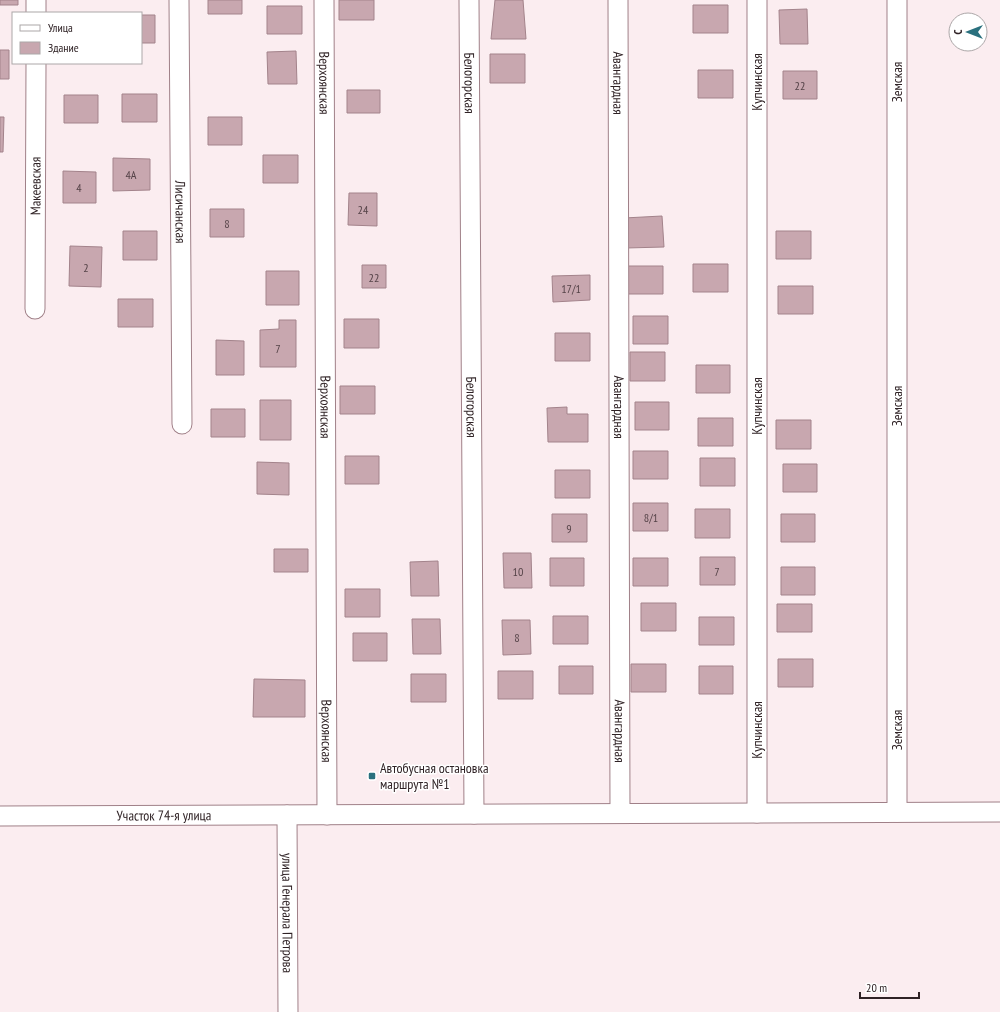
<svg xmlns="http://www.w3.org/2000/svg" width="1000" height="1012" font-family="'PT Sans Narrow',sans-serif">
<rect width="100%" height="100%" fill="#fbedf0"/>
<!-- building -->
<path fill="#c8a7af" stroke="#a3838b" d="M0,0H18V5H0Z
M208,0H242V14H208Z
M339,0H374V20H339Z
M495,0H523L526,39H491Z
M693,5H728V33H693Z
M267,6H302V34H267Z
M807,9L808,44H780L779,10Z
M141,15H155V43H141Z
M0,50H9V79H0Z
M296,51L297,84H268L267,52Z
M490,54H525V83H490Z
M698,70H733V98H698Z
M783,71H817V99H783Z
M347,90H380V113H347Z
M122,94H157V122H122Z
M64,95H98V123H64Z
M0,117H4L3,152H0Z
M208,117H242V145H208Z
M263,155H298V183H263Z
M113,158L150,159V190L113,191Z
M63,171L96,172V203H63Z
M349,193H377V226L348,225Z
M210,209H244V237H210Z
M662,216L664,247L626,248L624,218Z
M123,231H157V260H123Z
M776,231H811V259H776Z
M70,246L102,247L101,287L69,286Z
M693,264H728V292H693Z
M362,265H386V288H362Z
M628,266H663V294H628Z
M266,271H299V305H266Z
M590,275V300L553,302L552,276Z
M778,286H813V314H778Z
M118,299H153V327H118Z
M633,316H668V344H633Z
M344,319H379V348H344Z
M279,320H296V367H260V330L279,329Z
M555,333H590V361H555Z
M216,340L244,341V375H216Z
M630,352H665V381H630Z
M696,365H730V393H696Z
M340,386H375V414H340Z
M260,400H291V440H260Z
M635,402H669V430H635Z
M567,407V414H588V442H548L547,408Z
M211,409H245V437H211Z
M698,418H733V446H698Z
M776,420H811V449H776Z
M633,451H668V479H633Z
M345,456H379V484H345Z
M700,458H735V486H700Z
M257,462L289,463V495L257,494Z
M783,464H817V492H783Z
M555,470H590V498H555Z
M633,503H668V531H633Z
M695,509H730V538H695Z
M552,514H587V542H552Z
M781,514H815V542H781Z
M274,549H308V572H274Z
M503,553H531L532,588H504Z
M700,557H735V585H700Z
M550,558H584V586H550Z
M633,558H668V586H633Z
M438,561L439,596H411L410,562Z
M781,567H815V595H781Z
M345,589H380V617H345Z
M641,603H676V631H641Z
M777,604H812V632H777Z
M553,616H588V644H553Z
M699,617H734V645H699Z
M412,619H440L441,654H413Z
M502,620H530L531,654L503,655Z
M353,633H387V661H353Z
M778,659H813V687H778Z
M631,664H666V692H631Z
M559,666H593V694H559Z
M699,666H733V694H699Z
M498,671H533V699H498Z
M411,674H446V702H411Z
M254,679L305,680V717H253Z"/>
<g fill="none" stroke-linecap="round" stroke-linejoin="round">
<defs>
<g id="minor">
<path id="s1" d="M179,0L182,424"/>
<path id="s2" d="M324,0L327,815"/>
<path id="s3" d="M469,0L474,814"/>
<path id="s4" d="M618,0L620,813"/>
<path d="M897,0V812"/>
<path d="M36,13V0"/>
<path id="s5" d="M35,309L36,63"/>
<path d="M757,813V0"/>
<path id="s6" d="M287,815L288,1012"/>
<path id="s7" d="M0,816L1000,812"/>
</g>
</defs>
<!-- minor casing -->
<use href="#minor" stroke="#a08088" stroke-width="21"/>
<!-- minor -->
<use href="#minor" stroke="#fff" stroke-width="19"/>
</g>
<!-- markers -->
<rect fill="#2a707e" stroke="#fff" stroke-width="1.5" x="368" y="772" width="8" height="8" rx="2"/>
<g text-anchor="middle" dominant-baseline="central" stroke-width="3" stroke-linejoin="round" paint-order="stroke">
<!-- number labels -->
<g font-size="12" fill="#554348">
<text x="800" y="85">22</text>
<text x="131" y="174">4А</text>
<text x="79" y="187">4</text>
<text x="363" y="209">24</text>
<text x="227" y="223">8</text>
<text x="86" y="267">2</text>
<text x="374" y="277">22</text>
<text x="571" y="288">17/1</text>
<text x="278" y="348">7</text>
<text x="651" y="517">8/1</text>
<text x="569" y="528">9</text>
<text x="518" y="571">10</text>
<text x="717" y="571">7</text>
<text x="517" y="637">8</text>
</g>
<!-- street labels -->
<g font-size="14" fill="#2f2225" stroke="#fff">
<text transform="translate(757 82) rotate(-90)">Купчинская</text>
<text transform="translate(897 82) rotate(-90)">Земская</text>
<text stroke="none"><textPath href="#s2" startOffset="83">Верхоянская</textPath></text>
<text stroke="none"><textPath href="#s3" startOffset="83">Белогорская</textPath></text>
<text stroke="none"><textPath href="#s4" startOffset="83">Авангардная</textPath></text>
<text stroke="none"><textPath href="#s5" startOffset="123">Макеевская</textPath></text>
<text stroke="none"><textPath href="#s1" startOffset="212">Лисичанская</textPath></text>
<text transform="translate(757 406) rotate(-90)">Купчинская</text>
<text transform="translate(897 406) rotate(-90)">Земская</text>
<text stroke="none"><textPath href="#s2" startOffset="407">Верхоянская</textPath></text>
<text stroke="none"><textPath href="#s3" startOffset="407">Белогорская</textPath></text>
<text stroke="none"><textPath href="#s4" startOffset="407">Авангардная</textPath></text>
<text transform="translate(757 730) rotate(-90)">Купчинская</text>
<text transform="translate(897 730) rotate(-90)">Земская</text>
<text stroke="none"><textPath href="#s2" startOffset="731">Верхоянская</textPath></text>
<text stroke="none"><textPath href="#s4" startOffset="731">Авангардная</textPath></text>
<text stroke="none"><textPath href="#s7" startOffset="164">Участок 74-я улица</textPath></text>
<text stroke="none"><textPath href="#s6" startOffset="98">улица Генерала Петрова</textPath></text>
</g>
<!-- poi labels -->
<g font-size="14" fill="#2f2225" stroke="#fff" text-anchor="start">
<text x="380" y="768">Автобусная остановка<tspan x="380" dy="16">маршрута №1</tspan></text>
</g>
</g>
<!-- legend -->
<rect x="12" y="12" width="130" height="52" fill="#ffffff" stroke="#aca7a8"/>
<rect x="20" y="25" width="20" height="6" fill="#ffffff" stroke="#aca7a8"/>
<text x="48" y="32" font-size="12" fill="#2f2225">Улица</text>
<rect x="20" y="42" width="20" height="12" fill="#c8a7af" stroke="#aca7a8"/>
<text x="48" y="52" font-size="12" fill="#2f2225">Здание</text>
<!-- north arrow -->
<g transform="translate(968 32) rotate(270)"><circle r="19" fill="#ffffff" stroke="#aca7a8"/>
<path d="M0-3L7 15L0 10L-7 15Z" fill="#2a707e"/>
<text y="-6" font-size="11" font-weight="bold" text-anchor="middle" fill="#2f2225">С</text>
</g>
<!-- scale -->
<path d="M860 992v6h59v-6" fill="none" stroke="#2f2225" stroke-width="2"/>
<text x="866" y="992" font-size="12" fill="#2f2225" stroke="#ffffff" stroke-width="3" paint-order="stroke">20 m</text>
</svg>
